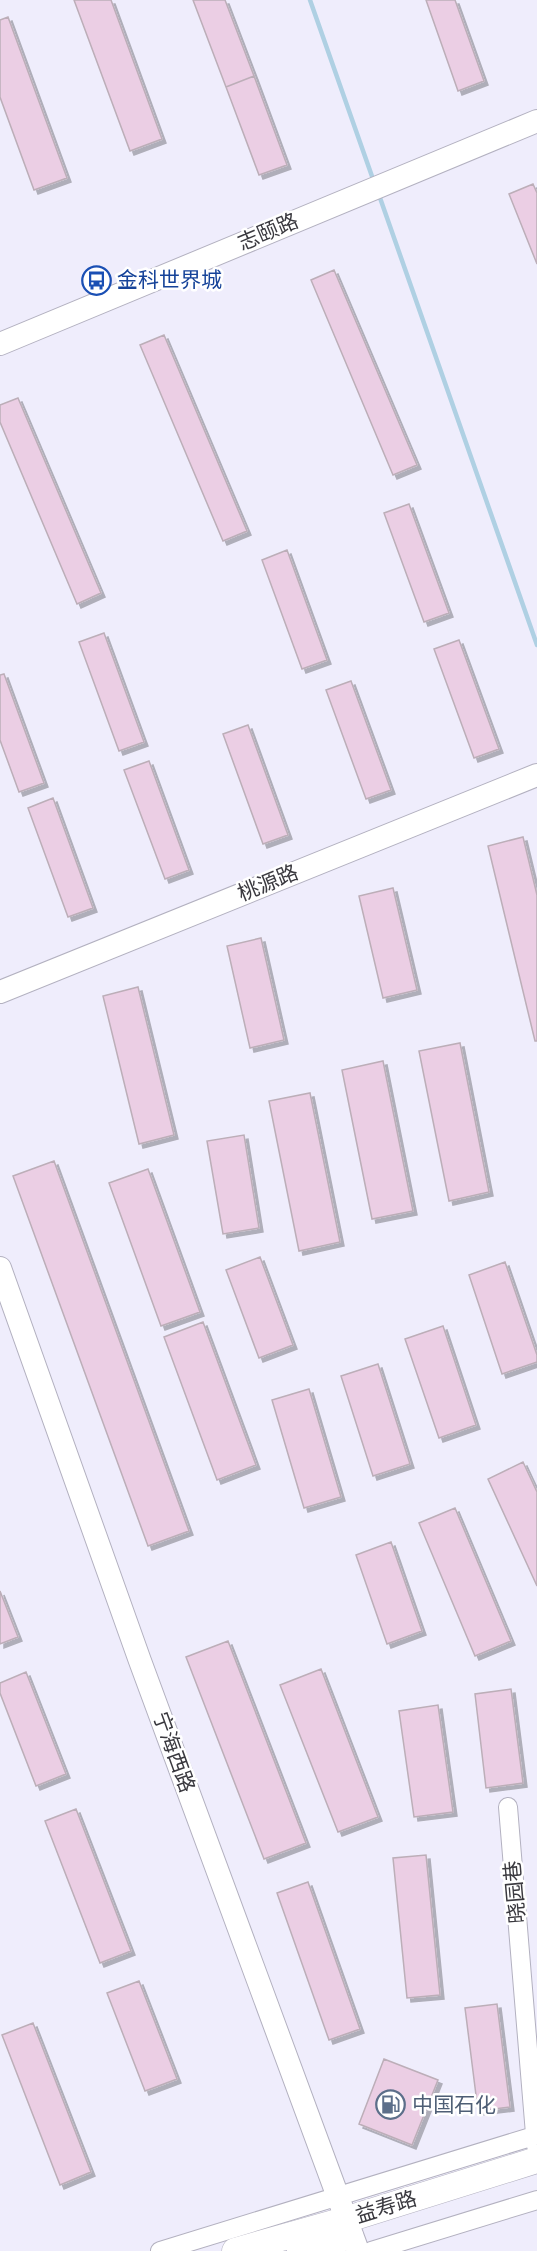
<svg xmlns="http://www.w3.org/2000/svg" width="537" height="2251" font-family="Signika,'Noto Sans SC',sans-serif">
<defs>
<filter id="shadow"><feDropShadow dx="4" dy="4" stdDeviation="0" flood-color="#0004"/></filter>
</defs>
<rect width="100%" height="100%" fill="#efedfc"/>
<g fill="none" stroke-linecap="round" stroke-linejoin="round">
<!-- stream -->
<path stroke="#afd0e3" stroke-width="4.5" d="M310,0L374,182
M379,195L537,645"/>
</g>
<!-- building -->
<path fill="#ebcee4" stroke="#bcaeb8" stroke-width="1.5" filter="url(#shadow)" d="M74,0H111L162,139L130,151Z
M193,0H225L254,76L226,87Z
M426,0H455L484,81L458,91Z
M8,17L67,178L34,190L0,97V20Z
M254,76L287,165L259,175L226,87Z
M533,184L537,193V264L509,194Z
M334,270L417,465L393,475L311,280Z
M164,335L247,531L223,541L140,345Z
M18,398L101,593L77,604L0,422V405Z
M409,504L449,613L424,622L384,513Z
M287,550L327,660L302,669L262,560Z
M104,633L144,742L119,751L79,642Z
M459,640L499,749L474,758L434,649Z
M4,674L44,783L19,792L0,740V675Z
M351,681L391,790L366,799L326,690Z
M248,725L288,835L263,844L223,734Z
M149,761L189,870L165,879L124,770Z
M53,798L93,908L68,917L28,808Z
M523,837L537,895V1041H535L488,846Z
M393,888L417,990L383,998L359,896Z
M261,938L284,1040L250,1048L227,946Z
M138,987L174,1135L139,1144L103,996Z
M460,1043L489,1192L449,1201L419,1051Z
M383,1061L413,1211L372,1219L342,1070Z
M310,1093L340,1242L299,1251L269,1101Z
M244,1135L259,1228L223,1234L207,1141Z
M54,1161L189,1531L148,1546L13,1176Z
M148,1169L200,1312L161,1326L109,1183Z
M260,1257L293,1345L259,1358L226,1270Z
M505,1262L537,1355V1362L502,1374L469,1275Z
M203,1322L256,1465L217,1480L164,1337Z
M443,1326L476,1425L439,1438L405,1339Z
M378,1364L410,1464L373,1476L341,1376Z
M309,1389L341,1497L304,1508L272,1400Z
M523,1462L537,1492V1586L488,1479Z
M455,1508L511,1641L475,1656L419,1523Z
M391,1542L422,1631L387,1644L356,1555Z
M0,1591L18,1637L0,1644Z
M228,1641L306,1843L264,1859L186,1657Z
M321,1669L378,1817L338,1832L280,1685Z
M26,1672L66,1774L36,1786L0,1693V1683Z
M511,1689L523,1783L486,1788L475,1694Z
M438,1705L453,1812L414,1817L399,1711Z
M76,1809L131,1951L100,1963L45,1821Z
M426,1855L440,1995L407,1998L393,1858Z
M308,1882L360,2029L329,2040L277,1893Z
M139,1981L177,2079L145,2091L107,1993Z
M497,2004L510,2107L478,2111L465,2008Z
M33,2023L91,2172L60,2185L2,2035Z
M384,2059L438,2080L412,2145L359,2124Z"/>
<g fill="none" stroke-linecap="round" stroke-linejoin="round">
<defs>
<path id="minor" d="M508,1807L536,2146
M160,2251L537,2135
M371,2251L537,2200"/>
<path id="tertiary" d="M0,344L537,121
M0,992L537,775
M0,1268L140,1661L358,2251"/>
<path id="secondary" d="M235,2251L348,2219L537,2160
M300,2251L350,2236"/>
</defs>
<!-- minor casing -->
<use href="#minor" stroke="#b3b1c0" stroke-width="20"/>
<!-- tertiary casing -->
<use href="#tertiary" stroke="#b3b1c0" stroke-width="24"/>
<!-- secondary casing -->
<use href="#secondary" stroke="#b3b1c0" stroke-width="27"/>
<!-- minor -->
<use href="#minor" stroke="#fff" stroke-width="18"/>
<!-- tertiary -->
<use href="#tertiary" stroke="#fff" stroke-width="22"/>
<!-- secondary -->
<use href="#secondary" stroke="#fff" stroke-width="26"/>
</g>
<!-- icons -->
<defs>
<symbol id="bus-ring" viewBox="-11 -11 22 22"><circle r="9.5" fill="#fff" stroke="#1a4fb4" stroke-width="1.5"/><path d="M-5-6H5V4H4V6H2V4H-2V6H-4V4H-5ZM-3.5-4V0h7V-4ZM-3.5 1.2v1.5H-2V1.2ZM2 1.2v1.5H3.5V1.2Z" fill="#1a4fb4"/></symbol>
<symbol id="fuel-ring" viewBox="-11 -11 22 22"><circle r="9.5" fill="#fff" stroke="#5c6f8a" stroke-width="1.5"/><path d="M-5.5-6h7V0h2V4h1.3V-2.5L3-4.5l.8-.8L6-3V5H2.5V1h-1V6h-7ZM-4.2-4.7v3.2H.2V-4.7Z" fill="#5c6f8a"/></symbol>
</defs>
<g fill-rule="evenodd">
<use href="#bus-ring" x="80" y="264" width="33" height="33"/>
<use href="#fuel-ring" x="374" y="2088" width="33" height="33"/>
</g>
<g text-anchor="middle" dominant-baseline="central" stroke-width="5" stroke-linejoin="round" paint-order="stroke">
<!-- street labels -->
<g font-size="21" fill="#3a393f" stroke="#fff">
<text transform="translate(268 232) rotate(-23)">志颐路</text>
<text transform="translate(268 883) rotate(-22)">桃源路</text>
<text transform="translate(174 1752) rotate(70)">宁海西路</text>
<text transform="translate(515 1892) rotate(-95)">晓园巷</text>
<text transform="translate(386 2207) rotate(-17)">益寿路</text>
</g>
<!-- transit labels -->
<g font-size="21" fill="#164399" stroke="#fff" text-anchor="start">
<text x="117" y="280">金科世界城</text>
</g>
<!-- service labels -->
<g font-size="21" fill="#4e5e75" stroke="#fff" text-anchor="start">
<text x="412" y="2105">中国石化</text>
</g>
</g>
</svg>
